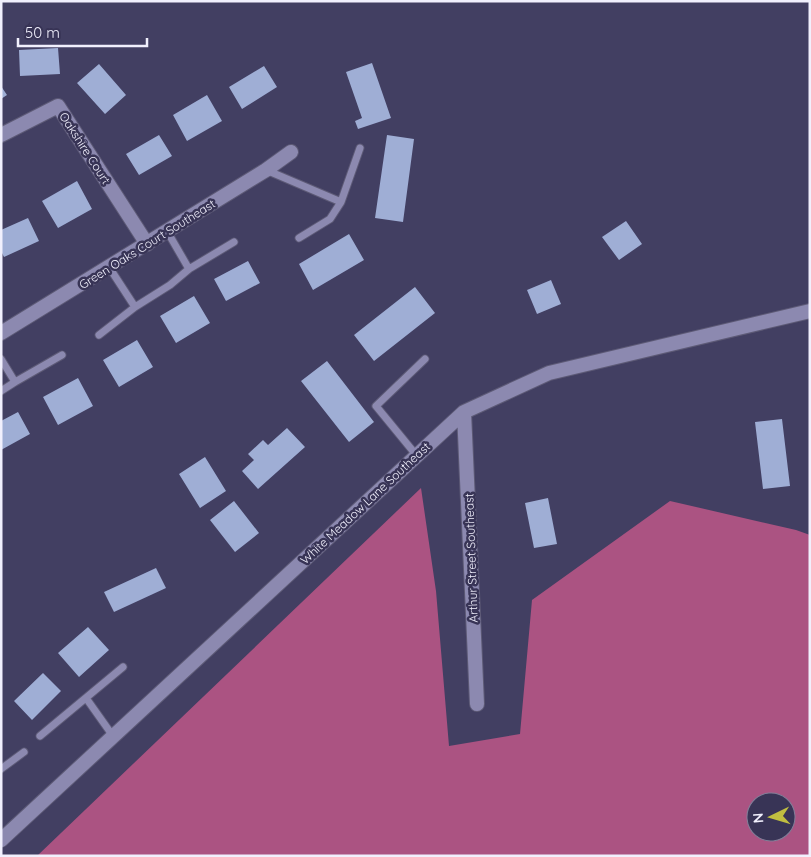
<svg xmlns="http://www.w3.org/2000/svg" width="811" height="857" font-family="Quicksand,sans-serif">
<rect width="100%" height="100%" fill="#423f62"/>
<!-- forest -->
<path fill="#ab5382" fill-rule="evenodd" d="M421,488L436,591L449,746L520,734L532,600L670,501L796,530L810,535V856H37ZM756,802H786V832H756Z"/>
<!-- building -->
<path fill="#9faed5" d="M58,48L60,74L20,76L19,50Z
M372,63L391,118L358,129L355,121L362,118L346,72Z
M99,64L126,95L105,114L77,83Z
M264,66L277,87L242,109L229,87Z
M1,86L7,95L1,99Z
M207,95L222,121L187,141L173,115Z
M159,135L172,156L139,175L126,154Z
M387,135L414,139L403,222L375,218Z
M77,181L92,209L58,228L42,201Z
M28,218L39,241L4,257L1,251V230Z
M626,221L642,244L619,260L602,237Z
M349,234L364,260L313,290L299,264Z
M248,261L260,283L226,301L214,279Z
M551,280L561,304L537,314L527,290Z
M415,287L435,313L374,361L354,335Z
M194,296L210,323L176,343L160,316Z
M137,340L153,367L119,387L103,360Z
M327,361L374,422L349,442L301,381Z
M78,378L93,406L58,425L43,397Z
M18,412L30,434L1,450V421Z
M782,419L790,486L763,489L755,422Z
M287,428L305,447L258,489L242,471L254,460L248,454L263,440L268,445Z
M205,457L226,491L200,508L179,474Z
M548,498L557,544L534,548L525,503Z
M234,501L259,533L235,552L210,520Z
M156,568L166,588L114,612L104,592Z
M88,627L109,650L79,677L58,653Z
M43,673L61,691L32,720L14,701Z"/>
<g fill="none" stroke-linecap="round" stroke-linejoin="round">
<defs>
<path id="service" d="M266,170L341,202L330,219L299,238
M341,202L360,148
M109,267L135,307L170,285L189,269L167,231
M189,269L234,242
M99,335L135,307
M1,359L15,382L1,391
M15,382L62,355
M417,456L376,406L425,359
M86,698L113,736
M40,736L123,667
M1,769L24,752"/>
<path id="minor" d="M1,135L58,106L147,244
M1,333L266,170L291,152
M464,412L477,704
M1,840L464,412L549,373L810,311"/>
</defs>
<!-- service casing -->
<use href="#service" stroke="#5d5a76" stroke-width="9"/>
<!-- minor casing -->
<use href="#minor" stroke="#5d5a76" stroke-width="16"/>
<!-- service -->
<use href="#service" stroke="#8c89b0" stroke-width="7"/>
<!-- minor -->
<use href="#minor" stroke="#8c89b0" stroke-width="14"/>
</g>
<g text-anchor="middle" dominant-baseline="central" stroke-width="5" stroke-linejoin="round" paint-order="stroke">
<!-- street labels -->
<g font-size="12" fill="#f1f0fd" stroke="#383456">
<text transform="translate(85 148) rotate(57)">Oakshire Court</text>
<text transform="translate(147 244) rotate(-32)">Green Oaks Court Southeast</text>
<text transform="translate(365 503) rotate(-43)">White Meadow Lane Southeast</text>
<text transform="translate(471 558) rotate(-92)">Arthur Street Southeast</text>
</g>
</g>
<!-- border -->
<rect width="811" height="857" fill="none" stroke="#f1f0fd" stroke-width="5"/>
<!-- north arrow -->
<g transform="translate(771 817) rotate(265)"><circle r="24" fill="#383456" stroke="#827f99"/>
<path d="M0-4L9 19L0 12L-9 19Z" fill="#c0be40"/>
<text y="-8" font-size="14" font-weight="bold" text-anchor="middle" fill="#f1f0fd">N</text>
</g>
<!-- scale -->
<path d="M18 38v8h129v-8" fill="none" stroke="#f1f0fd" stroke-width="2.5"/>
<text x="25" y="38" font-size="15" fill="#f1f0fd" stroke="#383456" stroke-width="4" paint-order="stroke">50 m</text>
</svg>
